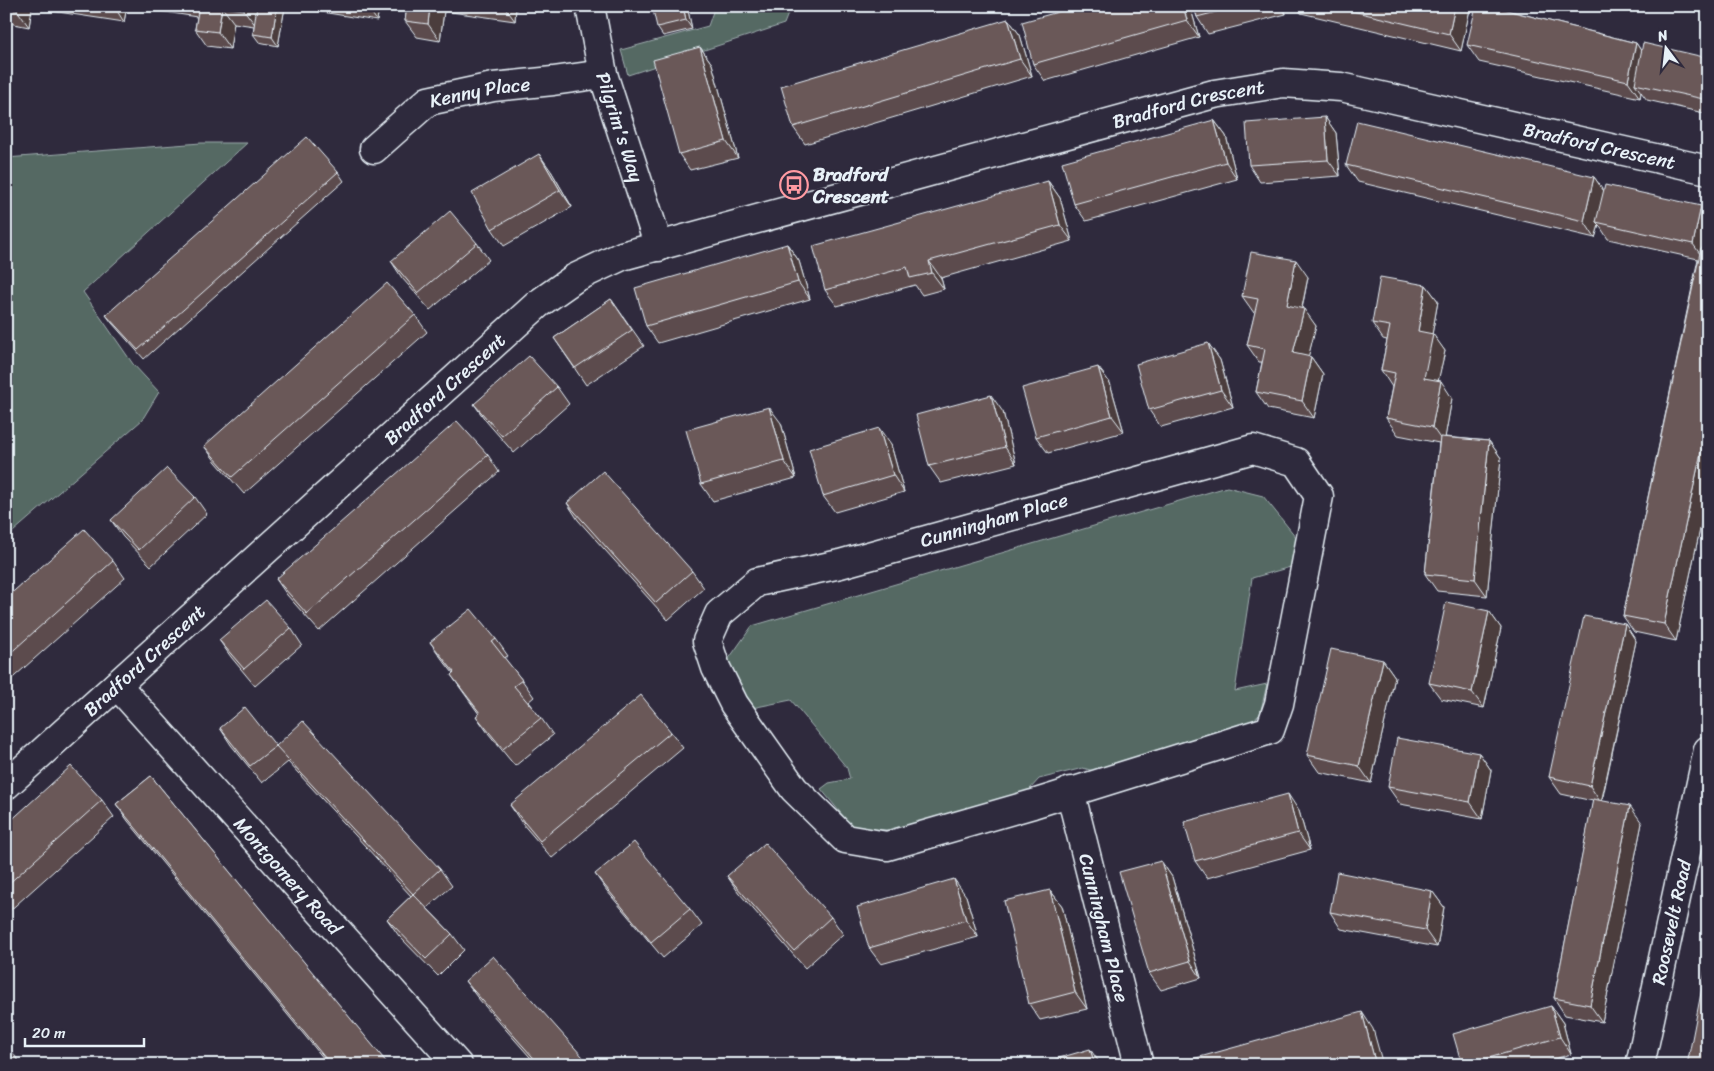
<svg xmlns="http://www.w3.org/2000/svg" width="1714" height="1071" font-family="Sriracha,sans-serif">
<rect width="100%" height="100%" fill="#2f2a3d"/>
<filter id="ink" filterUnits="userSpaceOnUse"><feTurbulence type="fractalNoise" baseFrequency=".02" numOctaves="2"/><feDisplacementMap in="SourceGraphic" scale="10" xChannelSelector="R" yChannelSelector="G"/><feConvolveMatrix kernelMatrix="1 2 1 2 8 2 1 2 1" color-interpolation-filters="sRGB"/></filter>
<g filter="url(#ink)">
<!-- green -->
<path fill="#546963" stroke="#9eadae" d="M715,6H791L784,24L628,75L621,50L708,26Z
M201,143H247L83,292L133,364L159,392L142,420L6,538V158Z
M1227,487L1263,496L1296,537L1294,566L1252,578L1235,691L1267,684L1260,714L1242,731L1108,775L1083,768L1039,779L1021,799L889,830L853,828L821,789L829,783L850,779L847,768L791,700L747,709L729,682L728,660L752,626Z"/>
<g fill="none" stroke-linecap="round" stroke-linejoin="round">
<defs>
<g id="street">
<path id="s1" d="M590,6L603,74L659,247"/>
<path id="s2" d="M374,149L428,101L493,87L553,81L603,74"/>
<path d="M1253,449L1296,462L1319,496L1279,704L1270,730L1033,804L887,846L845,839L794,789L734,704L716,668L707,641L719,614L757,582L840,564Z"/>
<path id="s3" d="M117,685L458,1065"/>
<path id="s4" d="M6,785L538,304L575,278L622,256L1214,94L1283,83L1341,87L1708,170"/>
<path id="s5" d="M1070,791L1139,1065"/>
<path id="s6" d="M1640,1065L1708,750"/>
</g>
</defs>
<!-- street casing -->
<use href="#street" stroke="#e8f1f8" stroke-width="31"/>
<!-- street -->
<use href="#street" stroke="#2f2a3d" stroke-width="28"/>
</g>
<!-- wall -->
<path fill="#5c4c4d" stroke="#e8f1f8" d="M6,6H127L124,22L32,8L29,27L9,23L6,19Z
M156,6H284L285,7L278,46L259,42L253,34L254,26L234,23L230,49L207,46L195,29L197,17L159,11Z
M285,6H379L377,21Z
M407,6H516L515,21L444,11L440,41L417,37L405,21Z
M687,6L692,29L663,36L657,27Z
M1190,6L1199,37L1045,81L1033,64Z
M1194,6H1284L1286,14L1208,34L1197,17Z
M1296,6H1468L1470,9L1461,51L1301,13Z
M1514,12L1636,43L1642,52L1708,58V114L1647,100L1641,92L1640,98L1479,62L1467,45Z
M1008,19L1020,35L1032,76L805,144L793,127Z
M700,47L712,64L738,158L690,170L679,154Z
M1325,117L1336,133L1340,176L1260,182L1249,165Z
M1214,120L1226,136L1237,179L1086,221L1074,204Z
M1346,165L1594,177L1604,191L1701,206L1708,216V492L1676,641L1634,632L1623,616L1698,259L1608,239L1599,225L1595,238L1358,182Z
M551,171L572,207L504,246L492,229Z
M338,172L344,181L144,359L112,323L106,315Z
M1048,181L1060,198L1072,241L941,278L944,289L922,295L915,285L837,306L825,290Z
M477,243L489,260L430,310L402,278L391,261Z
M787,244L799,261L810,299L658,343L646,326Z
M1308,277L1302,309L1316,326L1308,357H1311L1323,374L1314,418L1268,409L1256,392L1262,362H1259L1247,345L1255,313H1254L1242,296Z
M1426,285L1438,301L1432,334L1445,351L1438,380L1452,398L1445,437L1489,441L1501,458L1487,596L1437,591L1425,574L1439,443L1398,435L1386,418L1392,387L1381,370L1387,340L1383,339L1372,323Z
M611,299L644,346L586,385L554,338Z
M415,315L427,332L244,494L216,462L204,446Z
M1208,343L1220,360L1233,407L1161,427L1149,410Z
M1098,367L1110,383L1124,432L1048,453L1036,437Z
M557,387L569,404L514,453L486,421L474,404Z
M1003,412L1016,464L941,483L929,466Z
M781,423L796,478L713,501L701,484Z
M891,445L904,492L835,512L823,496Z
M488,455L499,472L319,631L287,595L276,579Z
M195,497L207,514L151,566L123,537L111,520Z
M567,503L692,571L704,588L668,620L578,520Z
M113,561L125,578L6,684V598Z
M1489,611L1501,628L1484,708L1441,699L1429,683Z
M1625,624L1636,641L1602,801L1642,823L1602,1022L1565,1015L1554,998L1593,801L1561,794L1549,777Z
M291,628L302,645L255,686L231,657L219,640Z
M496,639L508,656L504,658L522,680L534,697L528,702L541,718L553,735L515,766L488,733L476,716L479,714L451,675L453,673L442,659L430,642Z
M1383,660L1395,677L1371,783L1319,772L1307,755Z
M220,728L276,746L440,869L452,886L427,908L452,934L464,950L438,976L399,936L387,919L411,896L288,762L262,783L231,745Z
M671,732L683,748L552,858L521,822L510,805Z
M1479,753L1491,770L1482,819L1400,804L1388,787Z
M151,776L388,1065H329L128,821L116,804Z
M102,800L114,817L6,914V825Z
M1299,811L1310,850L1207,878L1195,861Z
M1161,861L1172,877L1201,978L1161,990L1149,973Z
M595,874L690,909L702,925L663,958L607,891Z
M727,876L831,917L843,934L805,968L739,893Z
M1050,890L1062,906L1087,1009L1040,1020L1029,1004Z
M1432,891L1444,907L1437,947L1341,929L1330,912Z
M966,896L978,937L881,964L869,948Z
M465,981L590,1065H537L477,997Z
M1551,1006L1563,1023L1571,1054L1535,1065H1462Z
M6,1045L11,1050L21,1065H6Z"/>
<!-- shaded-wall -->
<path fill="#4b3e3e" stroke="#e8f1f8" d="M18,6H31L32,8L29,27L17,10Z
M114,6H127L124,22Z
M245,6H259L256,26L244,10Z
M277,6H284L285,7L278,46L272,37Z
M367,6H379L377,21Z
M430,6H440L444,11L440,41L428,24Z
M504,6H516L515,21Z
M683,6H687L692,29L686,20Z
M1183,6H1190L1199,37L1187,20Z
M1280,6H1284L1286,14Z
M1455,6H1468L1470,9L1461,51L1449,34Z
M222,7L234,23L230,49L218,32Z
M1008,19L1020,35L1032,76L1020,59Z
M1636,43L1647,60L1635,84L1641,92L1640,98L1628,81Z
M700,47L712,64L738,158L726,141Z
M1325,117L1336,133L1340,176L1328,160Z
M1214,120L1226,136L1237,179L1226,162Z
M539,154L551,171L572,207L560,190Z
M1594,177L1606,194L1596,222L1599,225L1595,238L1584,221Z
M1048,181L1060,198L1072,241L1060,225Z
M1701,206L1708,216V247L1705,261L1693,244Z
M787,244L799,261L810,299L798,282Z
M1296,260L1308,277L1299,322L1287,305Z
M929,261L941,278L944,289L932,273Z
M1426,285L1438,301L1430,346L1433,334L1445,351L1435,395L1424,378L1418,331Z
M1304,309L1316,326L1305,370L1293,353Z
M1208,343L1220,360L1233,407L1221,390Z
M1311,357L1323,374L1314,418L1302,401Z
M1098,367L1110,383L1124,432L1112,416Z
M1441,381L1452,398L1444,444L1432,427Z
M991,395L1003,412L1016,464L1005,447Z
M769,407L781,423L796,478L784,461Z
M1708,420V492L1676,641L1664,624Z
M879,428L891,445L904,492L893,475Z
M1489,441L1501,458L1487,596L1475,579Z
M1489,611L1501,628L1484,708L1472,692Z
M1625,624L1636,641L1601,803L1590,786Z
M1383,660L1395,677L1371,783L1359,766Z
M1479,753L1491,770L1482,819L1470,802Z
M1288,794L1299,811L1310,850L1298,833Z
M1630,806L1642,823L1602,1022L1590,1005Z
M1161,861L1172,877L1201,978L1190,961Z
M954,879L966,896L978,937L966,920Z
M1050,890L1062,906L1087,1009L1075,992Z
M1432,891L1444,907L1437,947L1425,930Z
M1551,1006L1563,1023L1571,1054L1560,1037Z
M1362,1012L1373,1029L1383,1065H1376Z
M1090,1049L1101,1065H1095Z"/>
<!-- building -->
<path fill="#6b5859" stroke="#e8f1f8" d="M6,6H18L17,10L6,8Z
M199,6H245L244,10L222,7L218,32L195,29Z
M257,6H277L272,37L253,34Z
M407,6H430L428,24L405,21Z
M652,6H683L686,20L657,27Z
M1079,6H1183L1187,20L1033,64L1022,22Z
M1194,6H1239L1197,17Z
M1331,6H1455L1449,34Z
M1476,6H1494L1514,12L1636,43L1628,81L1467,45Z
M1008,19L1020,59L793,127L781,86Z
M1643,43L1708,58V100L1635,84Z
M700,47L726,141L679,154L653,60Z
M1325,117L1328,160L1249,165L1246,123Z
M1214,120L1226,162L1074,204L1062,162Z
M1357,121L1594,177L1584,221L1346,165Z
M307,137L338,172L138,350L106,315Z
M539,154L560,190L492,229L472,193Z
M1048,181L1060,225L929,261L932,273L910,278L907,267L825,290L813,246Z
M1605,185L1701,206L1693,244L1596,222Z
M450,211L477,243L418,293L391,261Z
M787,244L798,282L646,326L635,288Z
M1701,248L1708,249V420L1664,624L1623,616Z
M1251,252L1296,260L1287,305L1304,309L1293,353L1311,357L1302,401L1256,392L1265,349L1247,345L1258,299L1242,296Z
M1380,277L1426,285L1418,331L1433,334L1424,378L1441,381L1432,427L1386,418L1395,373L1381,370L1390,326L1372,323Z
M387,283L415,315L232,477L204,446Z
M611,299L632,330L575,368L554,338Z
M1208,343L1221,390L1149,410L1136,364Z
M529,356L557,387L502,436L474,404Z
M1098,367L1112,416L1036,437L1022,388Z
M991,395L1005,447L929,466L916,415Z
M769,407L784,461L701,484L686,430Z
M457,421L488,455L307,614L276,579Z
M879,428L893,475L823,496L809,449Z
M1440,437L1489,441L1475,579L1425,574Z
M167,468L195,497L139,550L111,520Z
M603,471L692,571L656,603L567,503Z
M84,529L113,561L6,657V598Z
M266,600L291,628L244,669L219,640Z
M1446,602L1489,611L1472,692L1429,683Z
M471,609L496,639L492,642L522,680L514,686L541,718L503,749L476,716L480,713L451,675L454,672L430,642Z
M1584,616L1625,624L1590,786L1549,777Z
M1331,649L1383,660L1359,766L1307,755Z
M641,695L671,732L540,841L510,805Z
M245,707L276,746L250,766L220,728Z
M303,721L440,869L413,894L276,746Z
M1397,738L1479,753L1470,802L1388,787Z
M71,766L102,800L6,886V825Z
M151,776L388,1064L386,1065H331L116,804Z
M1288,794L1298,833L1195,861L1184,822Z
M1593,799L1630,806L1590,1005L1554,998Z
M634,842L690,909L651,942L595,874Z
M765,843L831,917L794,951L727,876Z
M1161,861L1190,961L1149,973L1119,872Z
M1337,872L1432,891L1425,930L1330,912Z
M954,879L966,920L869,948L857,907Z
M1050,890L1075,992L1029,1004L1004,901Z
M413,894L452,934L426,959L387,919Z
M493,956L590,1065H540L465,981Z
M1708,957V1065H1687Z
M1551,1006L1560,1037L1465,1065H1462L1453,1034Z
M1362,1012L1376,1065H1171Z
M6,1045L11,1050L6,1054Z
M1090,1049L1095,1065H1035Z"/>
</g>
<!-- icons -->
<defs>
<symbol id="bus-ring" viewBox="-11 -11 22 22"><circle r="9.5" fill="#2f2a3d" stroke="#ff9aa2" stroke-width="1.5"/><path d="M-5-6H5V4H4V6H2V4H-2V6H-4V4H-5ZM-3.5-4V0h7V-4ZM-3.5 1.2v1.5H-2V1.2ZM2 1.2v1.5H3.5V1.2Z" fill="#ff9aa2"/></symbol>
</defs>
<g fill-rule="evenodd">
<use href="#bus-ring" x="778" y="169" width="32" height="32"/>
</g>
<g text-anchor="middle" dominant-baseline="central" stroke-width="4" stroke-linejoin="round" paint-order="stroke">
<!-- street labels -->
<g font-size="19" fill="#e8f1f8" stroke="#2f2a3d">
<text stroke="none"><textPath href="#s2" startOffset="125">Kenny Place</textPath></text>
<text stroke="none"><textPath href="#s4" startOffset="1401">Bradford Crescent</textPath></text>
<text stroke="none"><textPath href="#s1" startOffset="125">Pilgrim's Way</textPath></text>
<text stroke="none"><textPath href="#s4" startOffset="1821">Bradford Crescent</textPath></text>
<text stroke="none"><textPath href="#s4" startOffset="591">Bradford Crescent</textPath></text>
<text transform="translate(994 520) rotate(-16)">Cunningham Place</text>
<text stroke="none"><textPath href="#s4" startOffset="186">Bradford Crescent</textPath></text>
<text stroke="none"><textPath href="#s3" startOffset="256">Montgomery Road</textPath></text>
<text stroke="none"><textPath href="#s6" startOffset="146">Roosevelt Road</textPath></text>
<text stroke="none"><textPath href="#s5" startOffset="141">Cunningham Place</textPath></text>
</g>
<!-- poi labels -->
<g font-size="19" font-weight="bold" fill="#e8f1f8" stroke="#2f2a3d" text-anchor="start">
<text x="813" y="174">Bradford<tspan x="813" dy="22">Crescent</tspan></text>
</g>
</g>
<!-- margin -->
<rect width="1714" height="1071" fill="none" stroke="#2f2a3d" stroke-width="25"/>
<rect x="12" y="12" width="1689" height="1046" fill="none" stroke="#e8f1f8" stroke-width="2" filter="url(#ink)"/>
<!-- north arrow -->
<g transform="translate(1666 48) rotate(345)" stroke="#2f2a3d" stroke-width="4" paint-order="stroke">
<path d="M0-4L9 19L0 12L-9 19Z" fill="#e8f1f8"/>
<text y="-8" font-size="14" font-weight="bold" text-anchor="middle" fill="#e8f1f8">N</text>
</g>
<!-- scale -->
<path d="M25 1038v8h119v-8" fill="none" stroke="#e8f1f8" stroke-width="2.5"/>
<text x="32" y="1038" font-size="15" fill="#e8f1f8" stroke="#2f2a3d" stroke-width="4" paint-order="stroke">20 m</text>
</svg>
